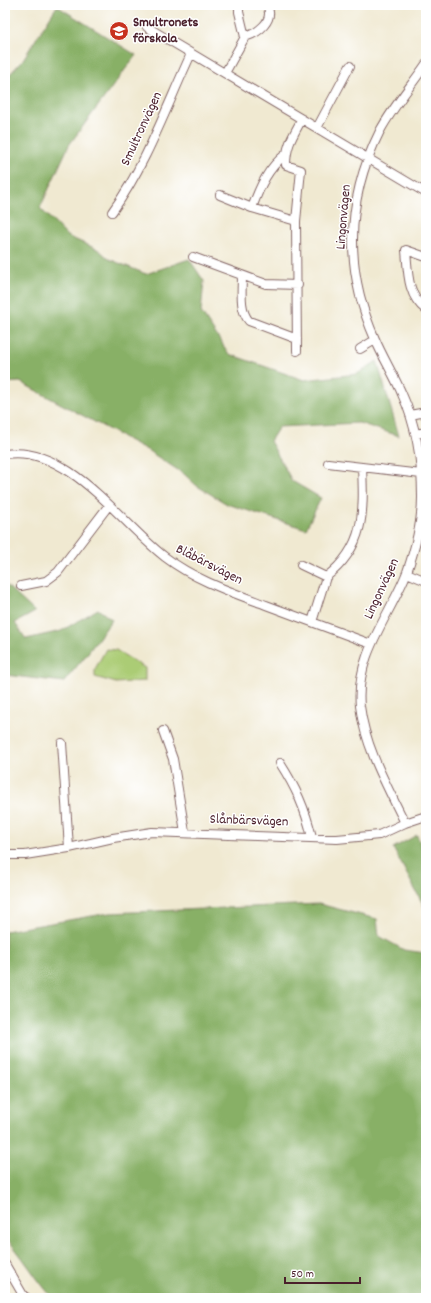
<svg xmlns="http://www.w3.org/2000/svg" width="431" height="1303" font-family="Dekko,sans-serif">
<rect width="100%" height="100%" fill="#fff"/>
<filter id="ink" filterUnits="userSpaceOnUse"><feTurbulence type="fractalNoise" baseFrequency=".025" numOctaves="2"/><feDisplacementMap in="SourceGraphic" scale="8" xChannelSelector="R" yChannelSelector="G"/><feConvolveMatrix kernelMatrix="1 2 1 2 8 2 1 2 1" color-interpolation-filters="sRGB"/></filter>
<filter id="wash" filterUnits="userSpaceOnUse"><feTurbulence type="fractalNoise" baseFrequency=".012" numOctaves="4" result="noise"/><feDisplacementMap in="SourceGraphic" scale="16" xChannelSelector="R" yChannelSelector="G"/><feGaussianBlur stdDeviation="0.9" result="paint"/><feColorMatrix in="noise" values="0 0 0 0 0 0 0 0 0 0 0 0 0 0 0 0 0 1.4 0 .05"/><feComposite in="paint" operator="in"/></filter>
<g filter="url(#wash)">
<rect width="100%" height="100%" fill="#f0e9d1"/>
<!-- green -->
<path fill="#abcc75" stroke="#7a7650" d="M106,649L116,650L145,668V681L116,683L95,677V669Z"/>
<!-- forest -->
<path fill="#88b066" stroke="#696848" d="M57,6L136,55L69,145L40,208L67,236L99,250L109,259L146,274L189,259L204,281L201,312L229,354L304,380L357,374L377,361L399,436L359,423L279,427L270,441L292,481L321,498L306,529L227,504L197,486L184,474L147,450L20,382L5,383V83L9,75L22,61Z
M5,584L35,612L15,623L26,639L61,631L98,609L112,620L87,654L64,682L5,675Z
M417,835L426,858V910L393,848Z
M319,904L377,919L379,936L404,950L426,953V1298H221L193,1292L189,1298H53C35,1279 23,1256 5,1237V931L109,913Z"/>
</g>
<g filter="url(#ink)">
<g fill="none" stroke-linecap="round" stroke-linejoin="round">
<defs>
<path id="minor" d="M239,5V12L245,37
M147,27L426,193
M225,73L245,37C258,33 275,21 267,5
M317,128L350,66
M220,195L252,208C260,186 268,168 286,154
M252,208L296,221L301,170L286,165C286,145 293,136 302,119
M112,212C146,165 167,106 191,54
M296,221L297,351
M193,257L266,284L298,285
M426,257L406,250C408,271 407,296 426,310
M242,276C242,290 239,310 249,321L297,339
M360,349L375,340
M410,415L426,412
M416,434L426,432
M5,454C69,444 120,523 165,557C195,580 231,592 266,605C301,618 336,631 371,644
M328,463L421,474
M301,565L326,577C365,547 364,512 362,467
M407,573L426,581
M21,586L46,581L58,572L109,505
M312,622L326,577
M163,731L173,759L185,832
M62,743L69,848
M280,763C296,788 305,808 312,837
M405,823C387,786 365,747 360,706C355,655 390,616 407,572C415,549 422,521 422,497C422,461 417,427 402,394C394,375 383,358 375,339C344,269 346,199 380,131C393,107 411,86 426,64
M5,855H25L69,848L113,838L152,832L337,839L379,835L405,823L426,816
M5,1264L23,1295L27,1298"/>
</defs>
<!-- minor casing -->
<use href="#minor" stroke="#846665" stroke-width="10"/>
<!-- minor -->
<use href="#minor" stroke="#fff" stroke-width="8"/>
</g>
</g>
<!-- icons -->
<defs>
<symbol id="school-disc" viewBox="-11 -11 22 22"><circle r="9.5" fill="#c8321e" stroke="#fff"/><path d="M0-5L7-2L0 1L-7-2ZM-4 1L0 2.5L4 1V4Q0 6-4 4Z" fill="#fff"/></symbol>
</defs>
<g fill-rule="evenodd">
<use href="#school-disc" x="108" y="20" width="22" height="22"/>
</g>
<g text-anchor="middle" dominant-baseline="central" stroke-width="3" stroke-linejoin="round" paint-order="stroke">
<!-- poi labels -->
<g font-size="14" font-weight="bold" fill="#4a1f2b" stroke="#fff" text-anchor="start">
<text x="133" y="23">Smultronets<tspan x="133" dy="16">förskola</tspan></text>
</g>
<!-- street labels -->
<g font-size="14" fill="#4a1f2b" stroke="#fff">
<text transform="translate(142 129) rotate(-65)">Smultronvägen</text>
<text transform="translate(344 217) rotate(-85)">Lingonvägen</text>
<text transform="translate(209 565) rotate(27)">Blåbärsvägen</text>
<text transform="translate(382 589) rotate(-65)">Lingonvägen</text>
<text transform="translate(249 821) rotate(2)">Slånbärsvägen</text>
</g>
</g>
<!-- margin -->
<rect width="431" height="1303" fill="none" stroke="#fff" stroke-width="20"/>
<!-- scale -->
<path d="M285 1277v6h75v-6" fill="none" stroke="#4a1f2b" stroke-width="2"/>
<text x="291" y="1277" font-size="12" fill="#4a1f2b" stroke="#ffffff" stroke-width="3" paint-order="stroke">50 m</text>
</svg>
